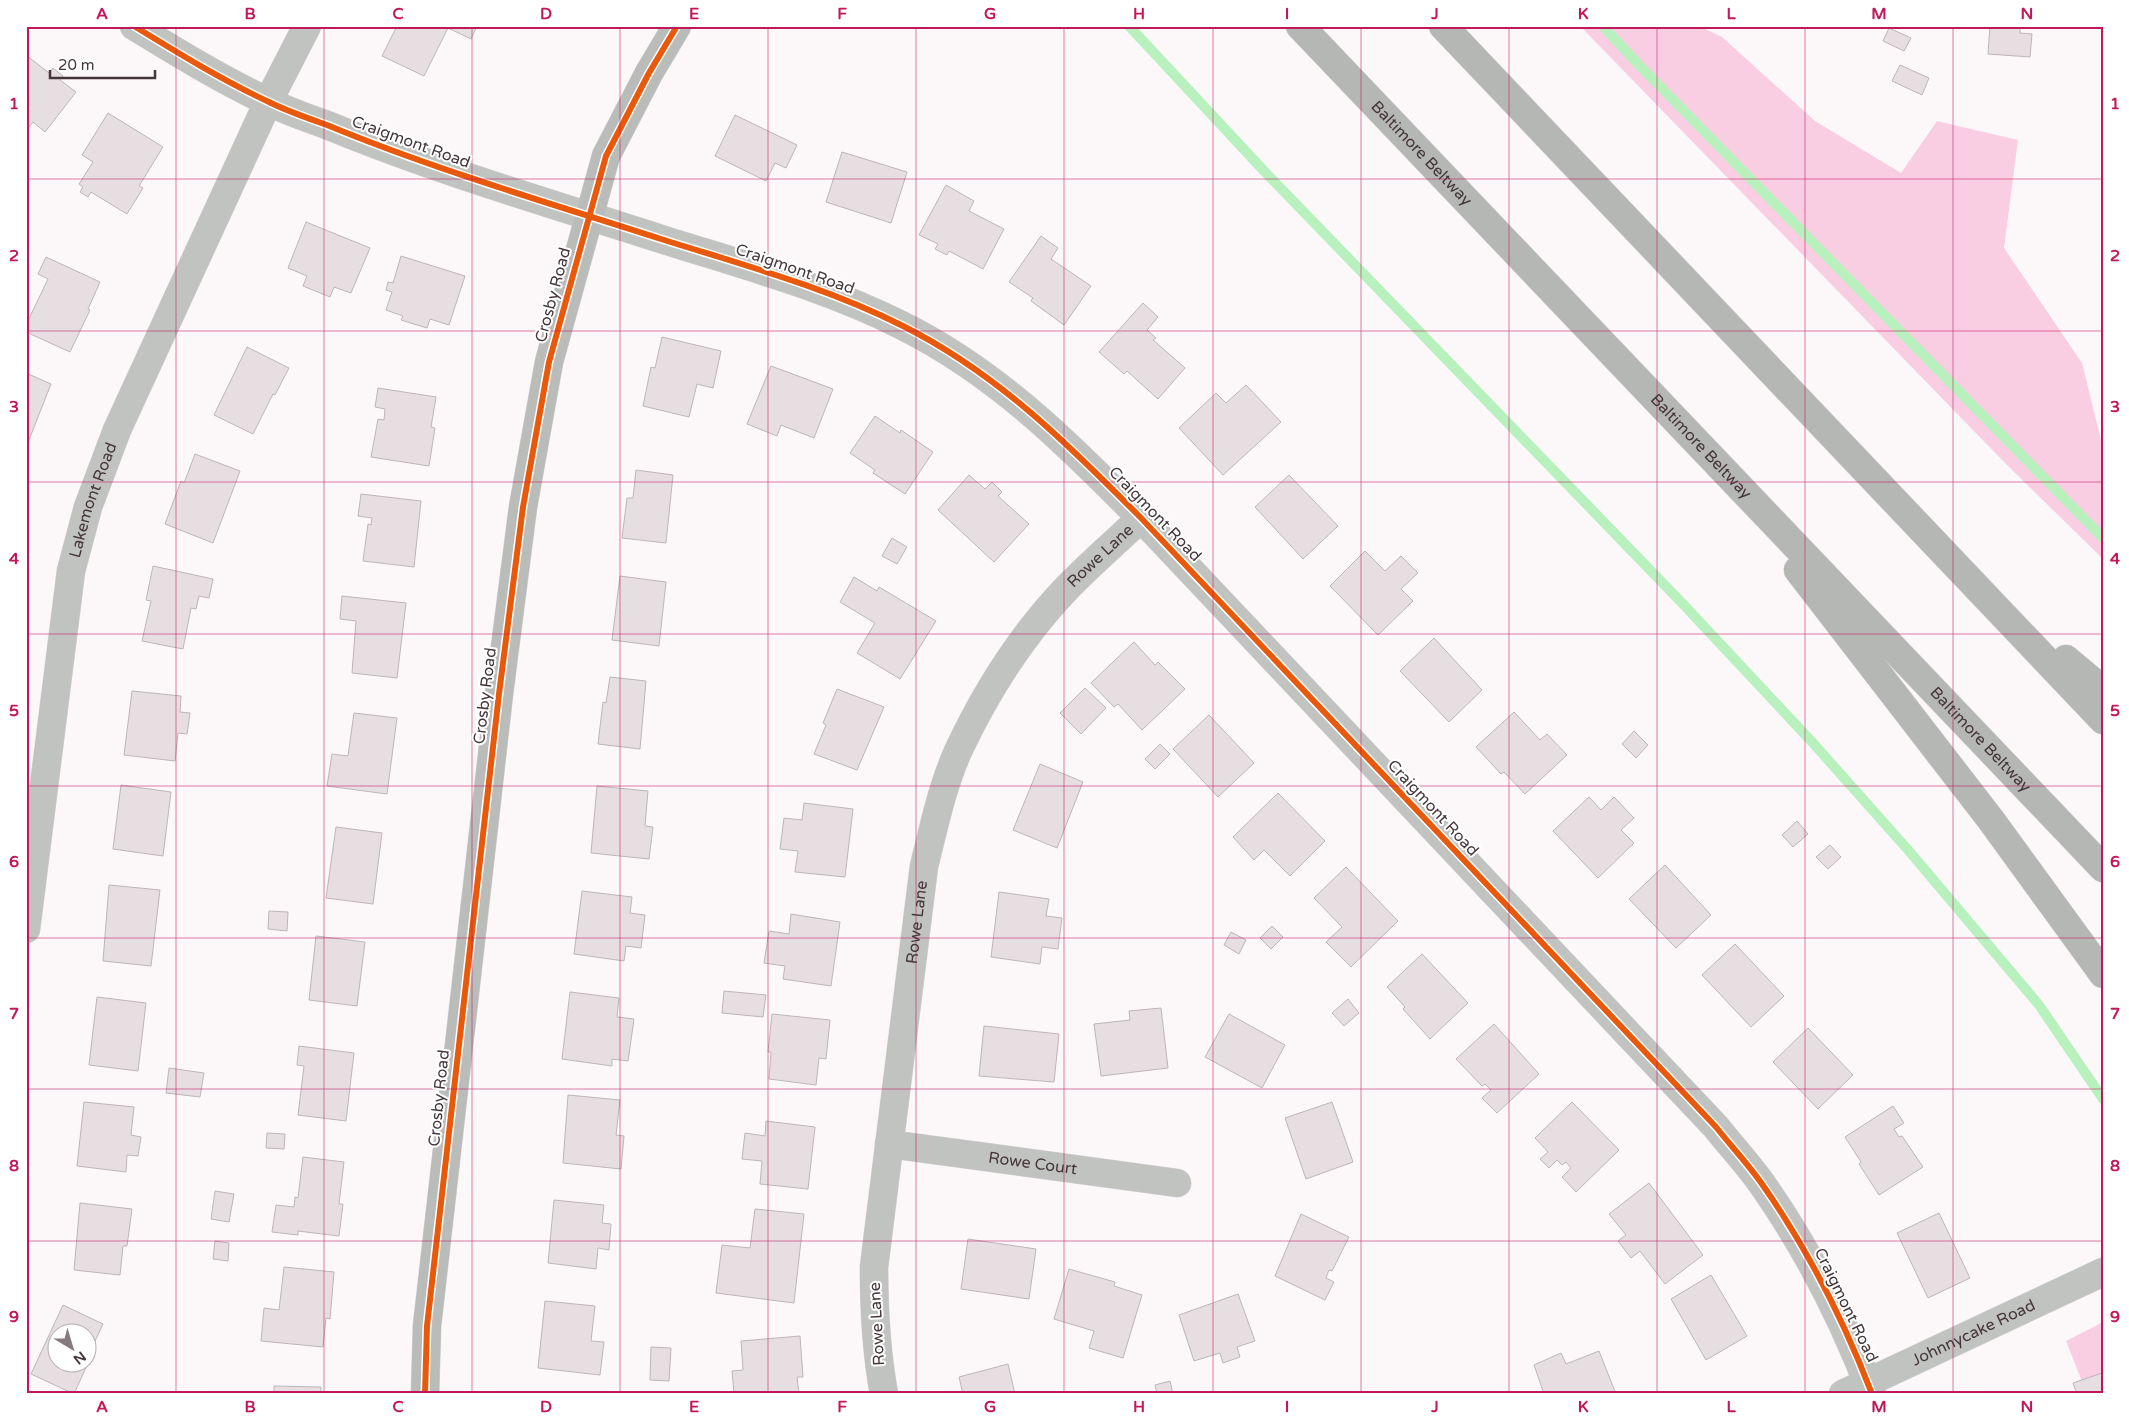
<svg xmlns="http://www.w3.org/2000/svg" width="2129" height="1420" font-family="'Varela Round',sans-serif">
<rect width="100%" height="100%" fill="#fcf8fa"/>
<!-- green -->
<path fill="#facee2" d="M1580,26H1699L1722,37L1815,121L1901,173L1937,121L2018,140L2004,248L2082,363L2103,448V559L2006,464Z
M2103,1322V1394H2087L2066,1341Z"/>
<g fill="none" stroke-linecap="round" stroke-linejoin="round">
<!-- stream -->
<path stroke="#b8f1be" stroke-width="10" d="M1129,26L1265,172L1683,604L1813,743L1909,851L2039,1005L2103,1099
M1603,26L1636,62L2103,538"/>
</g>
<!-- building -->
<path fill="#e7dee2" stroke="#beb5b9" d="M397,26H477L471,39L448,28L424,76L382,56Z
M1990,26H2020V33L2032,34L2030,57L1988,54Z
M1889,28L1911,38L1904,51L1883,41Z
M26,55L49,73L53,68L63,76L60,80L76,92L45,132L33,122L26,131Z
M1900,65L1929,78L1922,95L1892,81Z
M108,113L163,147L139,186L143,188L127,214L91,192L88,197L80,192L83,187L79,184L93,162L82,155Z
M735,115L797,145L786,168L775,163L766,181L715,156Z
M842,152L907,172L891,223L826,202Z
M946,185L974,201L969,211L1004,229L983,269L949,251L947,255L935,249L938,244L919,235Z
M306,222L370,248L351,293L334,287L330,297L303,286L307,276L288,268Z
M1041,236L1058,248L1051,259L1091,286L1064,325L1031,301L1033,298L1009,282Z
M401,256L465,276L449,325L430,319L427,328L401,320L403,316L386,310L392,292L386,290L388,282L393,283Z
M46,257L100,282L88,309L90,310L70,352L26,332V325L48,279L38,274Z
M1143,303L1158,317L1147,330L1156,338L1153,340L1185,368L1158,399L1127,371L1124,374L1099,352Z
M662,337L721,351L713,388L697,384L689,417L643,406L651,367L655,368Z
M247,347L289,368L275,395L273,394L253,434L214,415Z
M771,366L833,389L814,438L781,425L777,436L747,424Z
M26,373L51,384L27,445H26Z
M1246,385L1281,422L1223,475L1179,428L1216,393L1226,403Z
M378,388L436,397L431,427L435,428L429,466L371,457L378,419L384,420L385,409L375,407Z
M875,416L900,433L901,430L933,452L905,494L873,473L875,470L850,453Z
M195,454L240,471L213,543L165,524L181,481L184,483Z
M636,470L673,475L666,543L622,538L627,498H633Z
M969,475L985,489L992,482L1002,492L998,496L1029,524L994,562L938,510Z
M1289,475L1338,526L1303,559L1255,507Z
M361,494L421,501L414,567L363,561L368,524L371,525L372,518L358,516Z
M892,538L907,547L897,564L882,556Z
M1365,551L1385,571L1401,556L1418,573L1401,589L1413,601L1378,635L1330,586Z
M153,566L213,579L209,598L199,596L196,609L191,608L183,649L142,641L151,601L146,600Z
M620,576L666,582L659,646L612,640Z
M854,577L877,591L879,587L936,621L900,679L857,653L875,623L840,602Z
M342,596L406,603L397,678L352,673L356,621L340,619Z
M1434,638L1482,690L1449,722L1400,671Z
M1134,642L1155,665L1158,662L1185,689L1142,730L1118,704L1114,707L1091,683Z
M610,677L646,681L640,749L598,744L603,702L606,703Z
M1085,688L1106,708L1081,734L1060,713Z
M837,689L884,707L857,770L814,754L826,725L823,723Z
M132,691L181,696L180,712L190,713L187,734L178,733L175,761L124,755Z
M1514,712L1540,740L1547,734L1567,755L1525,794L1504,772L1501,774L1476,747Z
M354,713L397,718L387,794L327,786L332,754L348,756Z
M1209,715L1254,763L1218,797L1173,749Z
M1634,731L1648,745L1636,758L1622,744Z
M1160,744L1170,754L1155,769L1145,759Z
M1040,764L1083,782L1057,848L1013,830Z
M121,785L171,792L163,856L113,849Z
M597,786L648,791L645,826L653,827L649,859L591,853Z
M1278,793L1325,841L1290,876L1264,850L1254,860L1233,837Z
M1589,797L1601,810L1614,797L1634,818L1621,830L1634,843L1598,878L1553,831Z
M804,803L853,809L845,877L795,872L798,851L780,849L784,818L802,820Z
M1797,821L1808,834L1793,847L1782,835Z
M336,827L382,833L373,904L326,898Z
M1830,845L1841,857L1828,869L1816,857Z
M1665,865L1711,915L1676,948L1629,899Z
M1346,867L1398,921L1351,967L1326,942L1342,927L1314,898Z
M109,885L160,890L151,966L103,961Z
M582,891L632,897L630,913L645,915L641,948L626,946L624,961L574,954Z
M999,892L1049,899L1046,916L1062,918L1058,949L1042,947L1040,964L991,957Z
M269,911L288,912L287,931L268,929Z
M791,914L840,922L831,986L783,979L785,966L764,963L769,931L789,934Z
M1272,926L1283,937L1271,949L1260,938Z
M1231,932L1246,940L1239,954L1224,945Z
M316,936L365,942L357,1006L309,1000Z
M1735,944L1784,996L1751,1027L1702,975Z
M1422,954L1468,1003L1430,1039L1403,1009L1405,1007L1387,987Z
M724,991L766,995L763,1017L722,1013Z
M570,992L619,998L617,1017L634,1019L628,1061L612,1059V1066L562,1059Z
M97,997L146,1003L138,1071L89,1065Z
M1348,999L1359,1013L1344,1026L1332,1013Z
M1161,1008L1168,1068L1101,1076L1094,1024L1130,1020L1129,1011Z
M772,1014L830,1020L826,1059L819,1058L816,1085L769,1079L771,1052H768Z
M1229,1014L1285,1045L1262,1088L1205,1057Z
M1494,1024L1539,1074L1497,1113L1482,1098L1491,1090L1485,1084L1482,1086L1456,1059Z
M984,1026L1059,1034L1054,1082L979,1076Z
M1808,1028L1853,1075L1818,1109L1773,1062Z
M299,1046L354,1053L346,1121L298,1115L304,1066L297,1065Z
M169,1068L204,1073L200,1097L166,1093Z
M568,1095L620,1100L616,1135L624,1136L621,1169L563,1163Z
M84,1102L134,1107L131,1135L141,1137L138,1156L127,1155L126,1172L77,1166Z
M1332,1102L1353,1162L1306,1179L1285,1118Z
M1572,1102L1619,1150L1576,1192L1562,1177L1571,1168L1566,1162L1562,1165L1557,1160L1549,1168L1540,1159L1548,1152L1535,1138Z
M1893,1106L1904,1123L1894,1129L1899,1137L1902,1136L1923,1167L1879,1195L1859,1164L1861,1162L1845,1137Z
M766,1121L815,1127L808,1189L760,1184L762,1161L742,1159L745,1133L765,1136Z
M267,1133L285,1134L284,1149L266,1148Z
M303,1157L344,1162L339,1204H343L339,1236L298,1231V1235L272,1232L276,1205L294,1207L295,1197L298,1198Z
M1649,1183L1703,1255L1665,1284L1640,1251L1631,1258L1618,1241L1626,1235L1609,1214Z
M215,1191L234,1194L229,1222L211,1219Z
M554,1200L604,1205L602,1223L611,1224L609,1250L598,1248L596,1269L548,1263Z
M80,1203L132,1209L127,1246H123L120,1275L74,1270Z
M755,1209L804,1214L794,1303L716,1293L722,1245L750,1248Z
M1939,1213L1970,1278L1928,1298L1897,1233Z
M1301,1214L1349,1237L1332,1271L1329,1270L1326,1278L1334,1282L1325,1300L1275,1276Z
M968,1239L1036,1249L1029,1299L961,1289Z
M215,1241L229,1243L228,1261L213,1259Z
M284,1267L334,1272L330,1319L326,1318L323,1347L261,1341L264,1308L279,1310Z
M1069,1269L1115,1282L1114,1286L1142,1295L1123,1358L1089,1348L1094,1331L1054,1319Z
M1711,1275L1747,1336L1706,1360L1671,1299Z
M1238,1294L1255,1341L1237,1347L1240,1357L1223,1363L1220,1353L1194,1361L1179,1315Z
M545,1301L595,1306L591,1341L604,1342L600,1375L538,1368Z
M63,1305L103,1324L88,1356V1332H58V1362L88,1363L74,1394L31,1374Z
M800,1336L803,1377H797L799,1394H734L732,1371L743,1370L741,1341Z
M651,1347L671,1348L669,1381L650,1380Z
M1599,1351L1616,1394H1544L1534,1365L1561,1353L1566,1364Z
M1008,1364L1015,1394H963L959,1377Z
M2102,1373L2103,1394H2077L2073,1383Z
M1170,1381L1173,1394H1157L1155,1385Z
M274,1386L321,1387V1394H274Z"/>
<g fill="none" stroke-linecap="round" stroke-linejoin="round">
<defs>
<g id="minor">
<path d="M134,26C178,53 222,80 269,102C287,111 307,118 327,125C436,170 549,203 661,239C743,265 826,287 903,326C997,373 1068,444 1141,518L1716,1127C1731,1146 1748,1164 1762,1184C1807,1248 1844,1321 1872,1394"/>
<path id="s1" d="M26,929L71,571L88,507L117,430L268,102L307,26"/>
<path id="s2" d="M889,1144L1177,1183"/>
<path id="s3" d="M884,1394C876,1351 874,1310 874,1267L924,866C934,827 942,786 959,749C986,692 1022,635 1066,589C1090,564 1116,542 1141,518"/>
<path id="s4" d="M1843,1394L2103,1272"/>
</g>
<path id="major" d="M425,1394L427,1326L499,694L523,507L549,362L606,156L649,73L677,26"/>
<g id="highway">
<path id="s5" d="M1300,26L2103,868"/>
<path d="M1443,26L2103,720"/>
<path d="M1798,570L1991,820L2103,974"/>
<path d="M2066,659L2103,690"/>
</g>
</defs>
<!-- minor casing -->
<use href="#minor" stroke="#d7d2d4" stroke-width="29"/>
<!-- major casing -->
<use href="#major" stroke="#d7d2d4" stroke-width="29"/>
<!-- highway casing -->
<use href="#highway" stroke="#d7d2d4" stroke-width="29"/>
<!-- minor -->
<use href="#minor" stroke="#c0c3c0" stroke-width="28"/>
<!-- major -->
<use href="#major" stroke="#b9bcb9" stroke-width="28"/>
<!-- highway -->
<use href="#highway" stroke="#b4b7b3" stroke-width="28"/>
<defs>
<path id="cycleway" d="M134,26C178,53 222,80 269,102C287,111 307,118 327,125C436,170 549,203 661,239C743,265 826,287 903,326C997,373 1068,444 1141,518L1716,1127C1731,1146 1748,1164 1762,1184C1807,1248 1844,1321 1872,1394
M425,1394L427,1326L499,694L523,507L549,362L606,156L649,73L677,26"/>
</defs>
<!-- cycleway casing -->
<use href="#cycleway" stroke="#fff" stroke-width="9"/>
<!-- cycleway -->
<use href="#cycleway" stroke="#e8590c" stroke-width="6"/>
</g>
<!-- grid -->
<path fill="none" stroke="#c2185b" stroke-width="1" stroke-opacity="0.55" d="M176,26V1394M324,26V1394M472,26V1394M620,26V1394M768,26V1394M916,26V1394M1064,26V1394M1213,26V1394M1361,26V1394M1509,26V1394M1657,26V1394M1805,26V1394M1953,26V1394M26,179H2103M26,331H2103M26,482H2103M26,634H2103M26,786H2103M26,938H2103M26,1089H2103M26,1241H2103"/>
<g text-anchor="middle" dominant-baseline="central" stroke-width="4" stroke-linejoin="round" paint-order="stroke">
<!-- street labels -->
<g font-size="16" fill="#45363c" stroke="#fff">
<text transform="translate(411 142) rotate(20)">Craigmont Road</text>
<text stroke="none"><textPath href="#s5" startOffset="176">Baltimore Beltway</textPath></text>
<text transform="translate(795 269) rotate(19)">Craigmont Road</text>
<text transform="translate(553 295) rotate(-75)">Crosby Road</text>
<text stroke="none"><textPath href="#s5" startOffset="581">Baltimore Beltway</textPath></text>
<text stroke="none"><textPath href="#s1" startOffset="435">Lakemont Road</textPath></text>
<text transform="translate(1155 514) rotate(46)">Craigmont Road</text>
<text stroke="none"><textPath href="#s3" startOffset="895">Rowe Lane</textPath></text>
<text transform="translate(485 696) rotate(-83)">Crosby Road</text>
<text stroke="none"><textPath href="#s5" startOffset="986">Baltimore Beltway</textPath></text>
<text transform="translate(1433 808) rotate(47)">Craigmont Road</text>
<text stroke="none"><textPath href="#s3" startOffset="475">Rowe Lane</textPath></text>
<text transform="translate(439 1098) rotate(-84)">Crosby Road</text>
<text stroke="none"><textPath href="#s2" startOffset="145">Rowe Court</textPath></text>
<text transform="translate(1846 1305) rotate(64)">Craigmont Road</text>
<text transform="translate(877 1324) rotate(-93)">Rowe Lane</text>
<text stroke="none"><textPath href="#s4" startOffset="144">Johnnycake Road</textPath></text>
</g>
</g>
<!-- border -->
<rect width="2129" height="1420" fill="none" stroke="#ffffff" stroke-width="55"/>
<!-- north arrow -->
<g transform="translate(72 1348) rotate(142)"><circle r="24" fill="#ffffff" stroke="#b5afb1"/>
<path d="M0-4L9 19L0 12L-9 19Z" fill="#857a7e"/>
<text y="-8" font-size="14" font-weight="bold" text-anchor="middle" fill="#45363c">N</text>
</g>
<!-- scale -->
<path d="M50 70v8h105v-8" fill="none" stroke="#45363c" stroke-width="2.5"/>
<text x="58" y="70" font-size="15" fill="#45363c" stroke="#ffffff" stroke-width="4" paint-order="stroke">20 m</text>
<rect x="28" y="28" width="2074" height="1364" fill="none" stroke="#c2185b" stroke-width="2"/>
<g font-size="16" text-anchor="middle" font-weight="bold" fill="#c2185b">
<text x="102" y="19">A</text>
<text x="250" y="19">B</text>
<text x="398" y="19">C</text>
<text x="546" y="19">D</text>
<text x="694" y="19">E</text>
<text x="842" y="19">F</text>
<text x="990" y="19">G</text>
<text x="1139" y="19">H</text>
<text x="1287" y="19">I</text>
<text x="1435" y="19">J</text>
<text x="1583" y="19">K</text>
<text x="1731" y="19">L</text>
<text x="1879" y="19">M</text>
<text x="2027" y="19">N</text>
<text x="14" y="109">1</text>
<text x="2115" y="109">1</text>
<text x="14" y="261">2</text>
<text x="2115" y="261">2</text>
<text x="14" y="412">3</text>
<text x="2115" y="412">3</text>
<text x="14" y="564">4</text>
<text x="2115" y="564">4</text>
<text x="14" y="716">5</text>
<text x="2115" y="716">5</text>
<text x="14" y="867">6</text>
<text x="2115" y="867">6</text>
<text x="14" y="1019">7</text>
<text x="2115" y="1019">7</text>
<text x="14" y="1171">8</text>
<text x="2115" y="1171">8</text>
<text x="14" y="1322">9</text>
<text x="2115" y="1322">9</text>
<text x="102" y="1412">A</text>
<text x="250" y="1412">B</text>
<text x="398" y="1412">C</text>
<text x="546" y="1412">D</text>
<text x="694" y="1412">E</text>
<text x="842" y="1412">F</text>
<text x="990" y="1412">G</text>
<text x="1139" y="1412">H</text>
<text x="1287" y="1412">I</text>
<text x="1435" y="1412">J</text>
<text x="1583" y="1412">K</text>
<text x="1731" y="1412">L</text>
<text x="1879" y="1412">M</text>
<text x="2027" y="1412">N</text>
</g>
</svg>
